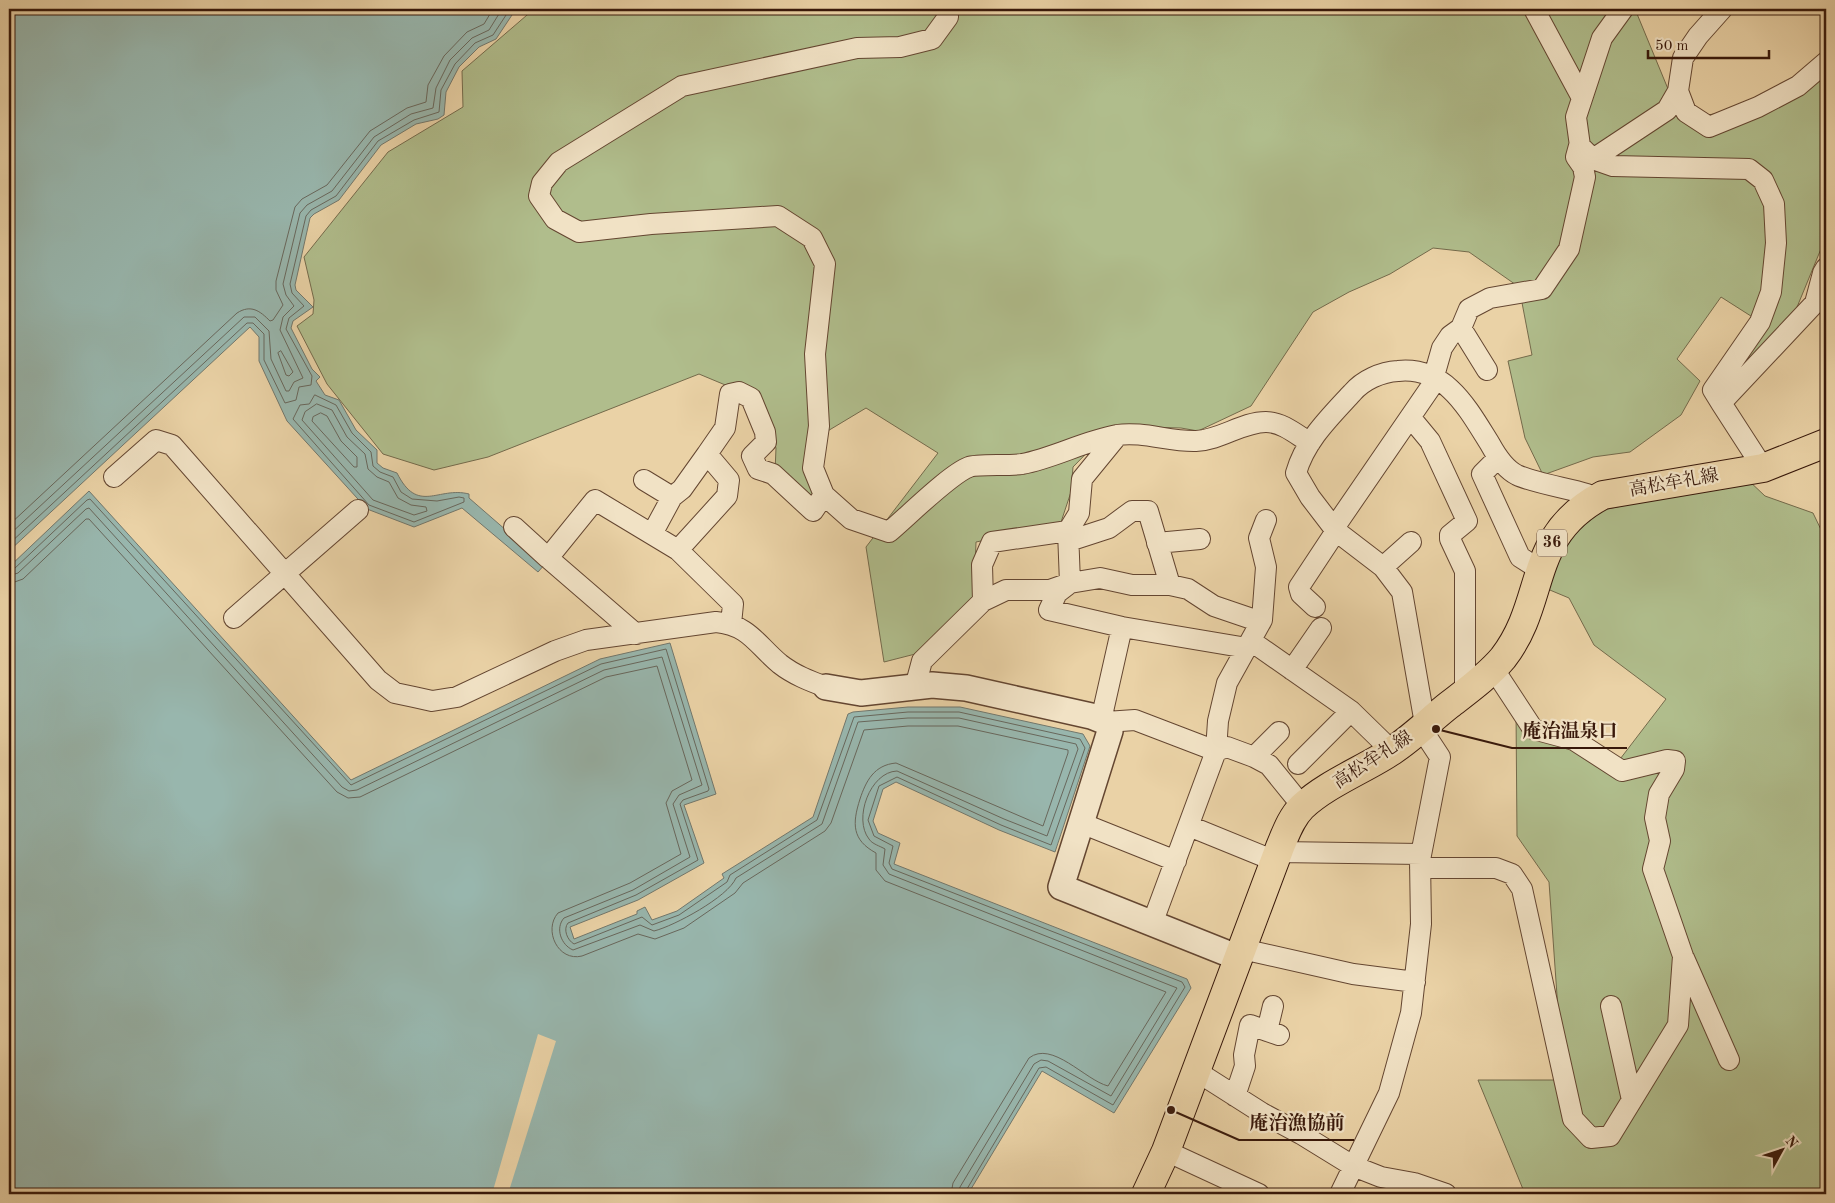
<svg xmlns="http://www.w3.org/2000/svg" width="1835" height="1203" font-family="'Old Standard TT','Noto Serif JP',serif">
<rect width="100%" height="100%" fill="#ead2a6"/>
<filter id="stains"><feTurbulence type="fractalNoise" baseFrequency=".004" numOctaves="4"/><feColorMatrix values="0 0 0 0 .2 0 0 0 0 .09 0 0 0 0 .02 0 0 0 .5 -.17"/></filter>
<radialGradient id="worn" r=".72"><stop offset=".6" stop-color="#630" stop-opacity="0"/><stop offset="1" stop-color="#630" stop-opacity=".3"/></radialGradient>
<!-- green -->
<path fill="#b0bd8c" stroke="#746a4b" d="M534,9H1635L1680,118L1776,107L1826,63V241L1823,244L1795,312L1730,383L1765,325L1721,297L1677,359L1700,381L1681,415L1630,452L1593,457L1543,475L1525,438L1508,361L1532,355L1519,287L1469,252L1433,248L1390,274L1349,292L1313,312L1251,406L1198,431L1181,428L1113,426L1073,467L1071,492L1060,525L976,542L974,595L927,651L884,662L866,547L938,453L866,408L826,432L810,504L775,472L776,448L754,397L699,374L488,457L434,470L383,454L327,384L297,326L313,314L314,300L304,257L388,152L463,107L462,71Z
M1747,479L1765,496L1813,513L1826,540V1194H1525L1478,1080H1563L1549,882L1517,836L1516,710L1614,767L1666,699L1594,645L1569,598L1545,588L1562,539L1584,514Z"/>
<!-- water -->
<path fill="#98b6ad" stroke="#72776c" d="M9,9H516L496,39L479,47L459,67L446,92L444,115L438,119L416,124L381,145L339,200L314,214L310,218L295,285L296,290L313,307L293,321L291,328L312,369L320,377L316,381L325,395L339,400L356,430L377,450V463L383,468L397,473C418,515 438,486 469,494V498L545,564L538,572L462,508L414,527L367,509L287,421L259,361V337L250,327L9,551Z
M89,491L351,780L600,659L670,643L716,794L684,805L704,863L638,900L570,927L574,939L637,914V911L645,907L652,920L677,911L724,878L722,874L813,817L848,714L853,712L908,707H960L1083,734L1090,746L1055,852L999,830L896,782L883,789L873,821L878,833L900,843L894,864L1187,979L1191,988L1114,1113L1042,1071L968,1194H9V567Z"/>
<!-- pier -->
<path fill="#ead2a6" d="M538,1034L556,1041L508,1194H492Z"/>
<g fill="none" stroke-linecap="round" stroke-linejoin="round">
<!-- shore -->
<path stroke="#68675c" stroke-width="1" d="M281,351L293,372L289,376L286,375L278,353Z
M315,395L336,405L352,433L371,452L373,466L380,472L393,477L401,492L412,499L437,501L459,497L464,498V502L414,522L369,505L293,419L300,405L309,404Z
M317,404L332,410L347,437L365,454L368,469L377,477L389,482L398,498L411,505L426,507L427,511L414,515L373,500L302,420L305,412Z
M321,413L327,416L341,441L357,457V467H354L312,421L313,417Z
M9,525L237,313C251,304 260,311 270,321L273,320L283,305L276,290V281L295,207L302,199L327,185L370,131L407,108L426,102L428,85L444,56L467,32L484,24L493,9
M9,535L244,317H255L269,331L271,359L286,391H289L294,382L303,378L280,330L283,317L294,306L286,295L283,284L300,213L307,205L332,191L374,137L411,114L433,108L436,88L450,60L472,38L489,30L502,9
M9,544L247,323H253L264,334V360L285,403L296,400L299,387L311,385L312,376L286,329L289,318L304,306L292,293L290,284L306,216L311,210L336,196L378,141L414,120L439,112L441,90L455,64L475,43L493,35L510,9
M9,570L14,569L87,500L90,499L351,785L601,664L666,649L709,789L708,791L683,800L680,804L698,860L636,895L568,923C563,929 567,940 574,944L642,917L652,925L679,915L727,882L730,875L817,820L854,717L908,712H959L1080,739L1085,748L1051,845L1001,825L897,777L879,786L868,820L874,836L893,846L889,863L892,869L1182,982L1185,987L1113,1105L1046,1067L1039,1068L964,1194
M9,576L18,573L86,509L89,508L342,787L349,791L357,790L604,670L662,657L702,785L679,795L673,804L690,857L633,890L564,918C555,928 561,945 573,950L640,925L654,931C674,926 728,897 736,878L822,824L858,722L908,718H959L1076,744L1078,749L1047,836L1004,819L897,771C870,772 853,819 869,839C872,844 880,846 885,849L883,865L889,874L1177,988L1111,1096L1048,1061L1041,1060L1034,1064L960,1187L958,1194
M9,584L23,579L86,519H89L337,792L348,798L360,797L606,677L657,666L692,780L672,791L666,803L681,854L630,883L558,913C543,930 558,962 582,956L638,934L655,939L684,928L735,893L743,883L825,831L831,823L864,730L908,726H958L1068,750V753L1043,826L896,763C874,765 866,781 860,799C852,824 852,840 876,853V870L885,881L1166,992L1108,1086C1085,1080 1052,1040 1029,1058L953,1183L951,1194"/>
<defs>
<path id="minor" d="M1534,9L1582,98
M1623,9L1602,38L1576,117L1580,146L1593,159L1613,166L1749,169L1763,180L1774,204L1776,243L1771,292L1760,322L1713,390L1721,403
M1678,91L1686,112L1709,127L1758,107L1798,86L1826,62
M1593,159L1667,110L1678,91L1683,58L1698,36L1722,9
M1461,328L1487,370
M1434,376L1442,348L1450,336L1461,328L1469,309L1490,298L1542,289L1569,249L1585,177L1583,167L1576,157L1579,146
M1411,418L1430,441L1467,521L1450,535V539L1465,571V692
M707,454L725,428L730,394L739,392L751,398L765,432L766,442L752,456L758,469L773,474L813,511L824,495L851,519L889,532C907,517 950,474 969,467C977,464 1009,466 1022,464C1054,458 1084,441 1117,435C1143,431 1170,442 1196,441C1221,440 1242,422 1266,422C1282,422 1296,434 1310,443
M1498,458L1482,474L1520,557L1540,570
M1763,468L1721,403L1815,303L1823,273L1826,268
M114,477L156,440L172,445L378,680L395,693L414,697L432,701L457,697L555,651L586,640L716,622C749,625 757,645 780,664C794,675 810,681 826,687
M644,480L672,497
M824,495L813,468L819,426L815,354L825,264L812,238L778,216L651,224L579,232L555,219L539,196L542,183L559,162L682,86L857,48L900,47L932,39L948,17L947,9
M514,527L548,558
M1334,528L1437,378
M1068,531L1070,583L1057,593L1049,610L1122,627L1247,648
M652,534L672,497L682,489L707,454L729,480L727,496L678,550
M1069,541L1109,528L1132,511H1148L1170,585
M1157,543L1200,539
M1383,567L1411,542
M983,601L1006,590H1050L1070,583L1100,578L1132,585H1170L1188,589L1214,606L1261,622
M1315,607L1301,594L1299,587L1336,531
M234,618L358,510
M636,634L548,558L595,500L678,550L733,604L731,624
M1251,641L1351,711L1392,751
M1292,670L1321,628
M915,687L922,661L983,601L982,565L992,542L1068,531L1079,513L1082,479L1118,435
M1101,720L1122,627
M1106,722L1135,720L1216,751L1218,721L1227,683L1262,620L1266,567L1259,538L1266,520
M1425,724L1402,592L1383,567L1336,531L1310,497L1296,473C1305,441 1329,418 1352,393C1363,380 1381,372 1398,371C1446,366 1468,409 1490,444C1496,455 1505,469 1517,475C1534,483 1567,488 1587,494L1593,500
M1254,757L1269,765L1303,807
M1298,764L1351,711
M1081,823L1176,861
M1189,826L1275,861
M1278,852L1421,854
M1420,868H1496L1512,874L1522,889L1573,1119L1591,1138L1610,1136L1678,1025L1683,956L1653,869L1660,841L1655,818L1659,794L1674,769L1675,761L1667,760L1622,771L1574,740L1533,729L1493,668
M1152,924L1216,751L1227,747L1254,757L1279,732
M1242,949L1353,974L1415,982
M1684,958L1729,1060
M1611,1006L1632,1100
M1267,1031L1273,1006
M1196,1071L1262,1113L1301,1134L1353,1166L1381,1177L1414,1183L1446,1194
M1235,1096L1245,1066L1244,1055L1250,1025L1279,1035
M1166,1151L1259,1194
M1340,1194L1389,1093L1411,1013L1421,924L1420,860L1440,757L1421,728"/>
<path id="tertiary" d="M826,687L861,693L932,685L966,688L1091,716L1106,722L1110,731L1061,887L1239,958"/>
<path id="primary" d="M1146,1194L1166,1151L1280,847C1286,833 1291,818 1302,807C1326,784 1365,769 1392,751C1412,738 1430,720 1449,705C1467,691 1488,676 1503,658C1548,600 1525,536 1603,495L1763,468L1826,443"/>
</defs>
<!-- minor casing -->
<use href="#minor" stroke="#644631" stroke-width="22"/>
<!-- tertiary casing -->
<use href="#tertiary" stroke="#644631" stroke-width="28"/>
<!-- primary casing -->
<use href="#primary" stroke="#38180a" stroke-width="30"/>
<!-- minor -->
<use href="#minor" stroke="#f1e2c5" stroke-width="20"/>
<!-- tertiary -->
<use href="#tertiary" stroke="#f1e2c5" stroke-width="25"/>
<!-- primary -->
<use href="#primary" stroke="#ead2a6" stroke-width="28"/>
</g>
<g text-anchor="middle" dominant-baseline="central" stroke-width="4.5" stroke-linejoin="round" paint-order="stroke">
<!-- shield labels -->
<rect fill="#f1e2c5" stroke="#705542" stroke-width="1" x="1537" y="529.5" width="30" height="27" rx="4"/>
<g font-size="16" font-weight="bold" fill="#38180a">
<text x="1552" y="543">36</text>
</g>
<!-- street labels -->
<g font-size="18" fill="#38180a" stroke="#f1e2c5">
<text transform="translate(1674 483) rotate(-10)">高松牟礼線</text>
<text transform="translate(1373 760) rotate(-33)">高松牟礼線</text>
</g>
</g>
<!-- callouts -->
<path fill="none" stroke="#38180a" stroke-width="2" d="M1436 729L1512 748H1627M1171 1110L1239 1140H1354"/>
<g fill="#38180a" stroke="#f1e2c5" stroke-width="2">
<circle cx="1436" cy="729" r="5"/>
<circle cx="1171" cy="1110" r="5"/>
</g>
<g font-size="19" text-anchor="middle" font-weight="bold" fill="#38180a" stroke="#f1e2c5" stroke-width="4.5" stroke-linejoin="round" paint-order="stroke">
<text x="1570" y="737">庵治温泉口</text>
<text x="1297" y="1129">庵治漁協前</text>
</g>
<!-- margin -->
<rect width="1835" height="1203" fill="none" stroke="#ead2a6" stroke-width="30"/>
<rect x="10" y="10" width="1815" height="1183" fill="none" stroke="#38180a" stroke-width="2.5"/>
<rect x="15" y="15" width="1805" height="1173" fill="none" stroke="#38180a"/>
<!-- north arrow -->
<g transform="translate(1782 1150) rotate(50)" stroke="#f1e2c5" stroke-width="4" paint-order="stroke">
<path d="M0-4L9 19L0 12L-9 19Z" fill="#38180a"/>
<text y="-8" font-size="14" font-weight="bold" text-anchor="middle" fill="#38180a">N</text>
</g>
<!-- scale -->
<path d="M1648 50v8h121v-8" fill="none" stroke="#38180a" stroke-width="2.5"/>
<text x="1655" y="50" font-size="15" fill="#38180a" stroke="#f1e2c5" stroke-width="4" paint-order="stroke">50 m</text>
<rect width="100%" height="100%" filter="url(#stains)"/>
<rect width="100%" height="100%" fill="url(#worn)"/>
</svg>
